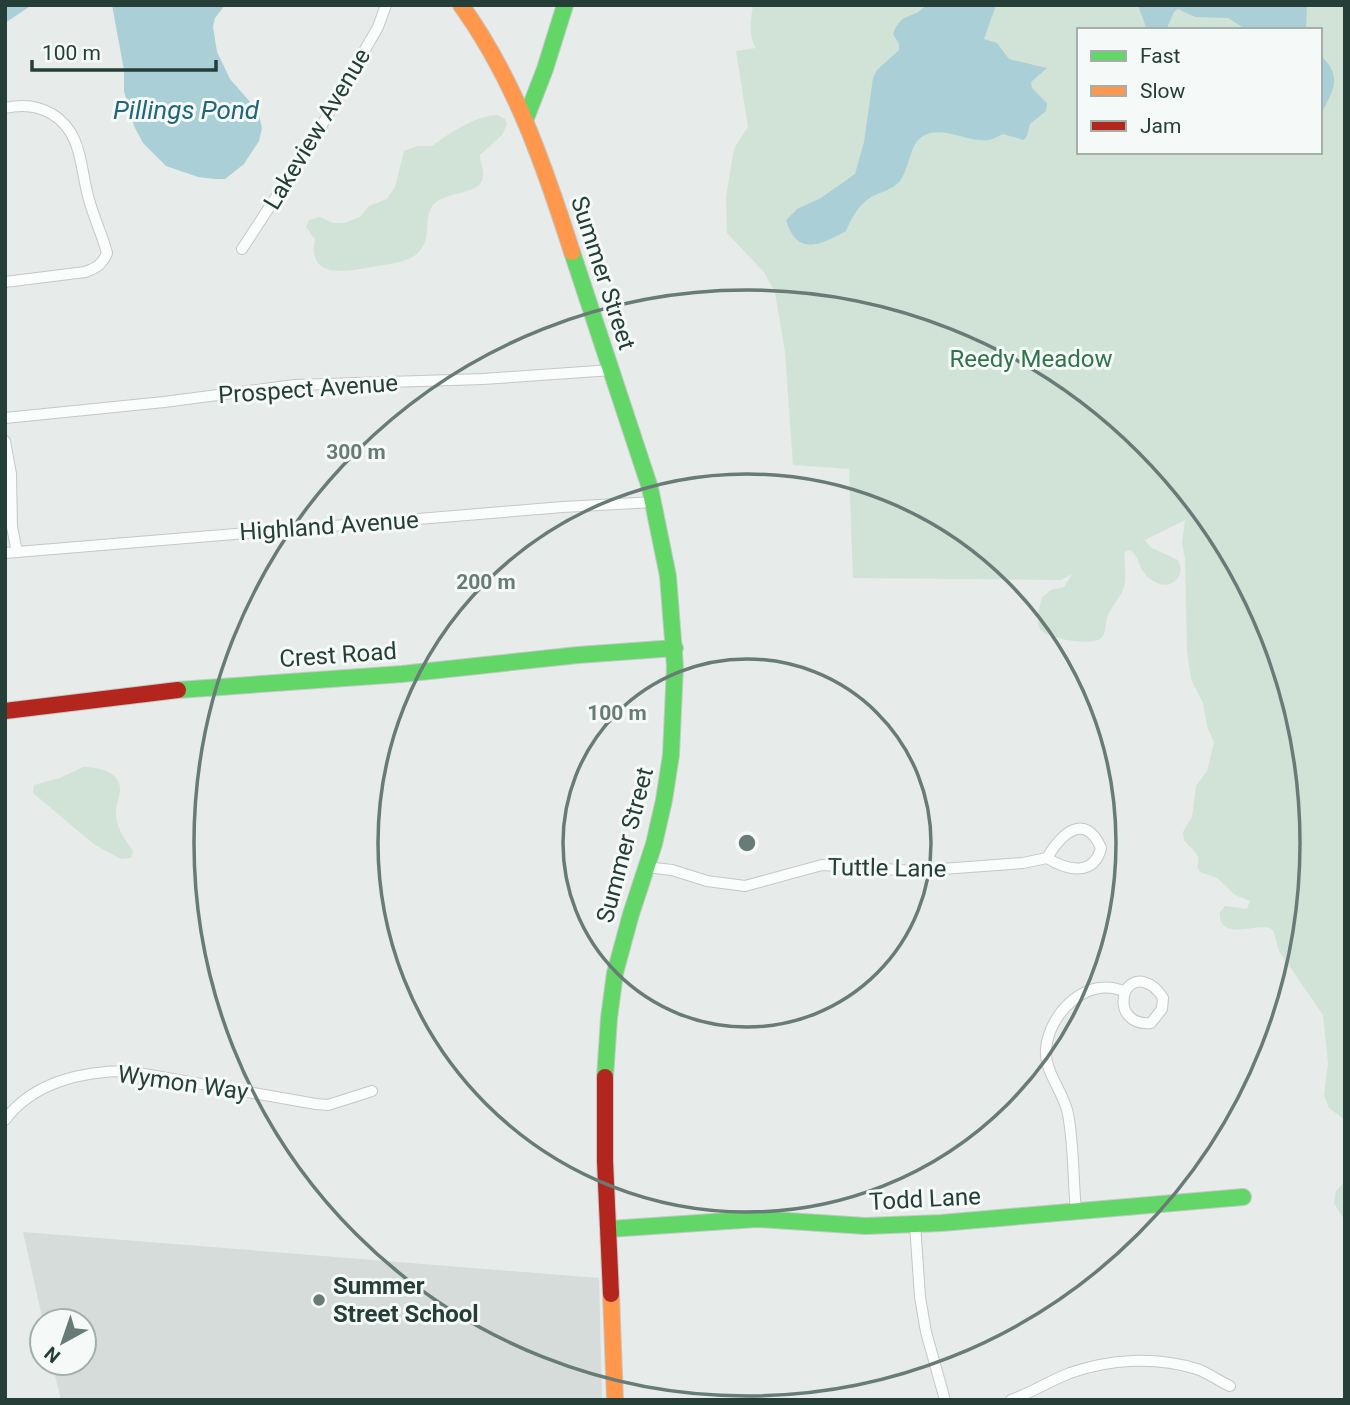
<svg xmlns="http://www.w3.org/2000/svg" width="1350" height="1405" font-family="Roboto,sans-serif">
<rect width="100%" height="100%" fill="#e7ebe9"/>
<!-- built -->
<path fill="#d5dcd9" d="M23,1232L599,1278L602,1400H61L52,1363H84V1321H43Z"/>
<!-- green -->
<path fill="#d1e3d7" fill-rule="evenodd" d="M753,5H1345V1120L1329,1108L1324,1095L1328,1063L1323,1015L1279,951L1274,932L1270,928C1255,924 1218,941 1220,912L1225,906L1247,909L1250,901L1235,895L1217,878L1200,872L1197,867C1202,853 1191,850 1184,840L1183,832L1192,817L1196,786L1207,771L1214,742L1207,726L1203,703L1191,679L1187,651L1185,558L1182,544L1185,520L1145,540L1150,547L1178,560C1180,565 1182,570 1179,576C1171,591 1153,584 1145,574C1138,566 1139,556 1130,550L1125,552C1123,564 1128,577 1123,590C1119,599 1110,608 1107,618C1105,625 1107,632 1101,638C1092,647 1045,638 1040,629C1035,620 1040,606 1042,597L1051,590L1064,587L1072,574L1061,580L853,578L849,469L793,465L785,352L775,293L764,272L727,233L726,197L733,154L735,147L748,127L736,51L756,48C748,37 751,19 753,5ZM1079,30H1320V152H1079Z
M497,115L505,119L507,124L502,135L480,155C480,162 484,169 483,176C482,195 448,191 435,203C421,216 434,237 418,253C409,262 390,264 377,266C353,270 306,283 315,239L306,227L309,220L320,217L333,223H344L360,217L369,206L387,199L395,187L404,151L418,146H432C452,132 472,117 497,115Z
M83,767C96,767 117,770 120,787C121,796 115,805 116,815C117,830 125,839 133,851L131,858L121,859L95,845L33,793L34,785L60,778Z
M1345,1181V1221L1334,1203L1336,1191Z"/>
<!-- water -->
<path fill="#aacfd7" d="M5,5H32L5,23Z
M112,5H225L215,18L213,27L217,52L230,79L258,111L262,128L259,141L244,164L225,179H215L198,177L166,166L143,143L134,126L124,91V70Z
M926,5H996L984,39L997,43L1009,59L1047,68L1031,82L1032,88L1047,103L1046,111L1030,124L1027,136L1024,140L1003,134C998,136 994,139 989,140C967,143 946,126 925,135C909,141 910,170 899,182C891,191 881,191 871,197C859,205 851,218 846,231C819,246 797,256 786,220L797,209L821,198L855,174L864,142L873,78L877,70L899,50V44L893,34C901,11 914,20 926,5Z
M1138,5H1307L1306,30H1247L1228,18L1195,17L1178,9L1174,12L1166,30H1147Z
M1320,55C1344,77 1333,91 1320,115Z"/>
<g fill="none" stroke-linecap="round" stroke-linejoin="round">
<defs>
<path id="street" d="M5,108C22,104 37,105 52,114C82,132 80,166 88,196C93,216 102,234 107,253C102,265 96,268 85,272L5,282
M242,249L314,139L378,27L386,5
M5,418L164,402L295,385L483,379L612,370
M5,441L11,474L12,527L17,552
M5,553L563,507L654,502
M646,867L672,870L707,881L745,886L822,865L915,871L1023,863L1047,858C1061,834 1085,811 1101,848C1094,876 1068,871 1047,858
M5,1120C33,1082 83,1071 127,1071L316,1104L328,1105L372,1091
M1076,1211C1073,1180 1074,1146 1068,1114C1064,1092 1044,1072 1046,1049C1049,1013 1088,974 1125,992C1119,1012 1132,1025 1151,1023L1162,1009L1163,998C1154,983 1135,973 1125,992
M915,1224L920,1297L926,1332L945,1400
M1011,1400C1031,1393 1049,1381 1070,1373C1110,1359 1155,1356 1197,1369C1208,1373 1219,1381 1230,1386"/>
<path id="fast" d="M526,118L545,69L565,5
M572,252L650,488L668,576L675,666L671,755L664,800L654,844L631,914L615,973L609,1018L605,1077
M178,690L402,674L578,655L675,648
M609,1229L757,1219L866,1226L941,1223L1243,1197"/>
<path id="slow" d="M461,5C515,80 544,165 572,252
M611,1294L615,1400"/>
<path id="jam" d="M5,711L178,690
M605,1077V1161L611,1294"/>
</defs>
<!-- street casing -->
<use href="#street" stroke="#c4c8c6" stroke-width="12"/>
<!-- fast casing -->
<use href="#fast" stroke="#c3c9c6" stroke-width="18"/>
<!-- slow casing -->
<use href="#slow" stroke="#c3c9c6" stroke-width="18"/>
<!-- jam casing -->
<use href="#jam" stroke="#c3c9c6" stroke-width="18"/>
<!-- street -->
<use href="#street" stroke="#fbfcfc" stroke-width="10"/>
<!-- fast -->
<use href="#fast" stroke="#63d668" stroke-width="16"/>
<!-- slow -->
<use href="#slow" stroke="#ff974d" stroke-width="16"/>
<!-- jam -->
<use href="#jam" stroke="#b3261e" stroke-width="16"/>
</g>
<!-- distance rings -->
<g fill="none" stroke="#697b76" stroke-width="3.5">
<circle cx="747" cy="843" r="184"/>
<circle cx="747" cy="843" r="369"/>
<circle cx="747" cy="843" r="553"/>
</g>
<!-- markers -->
<circle fill="#697b76" stroke="#f5faf8" stroke-width="2.5" cx="319" cy="1300" r="7"/>
<g text-anchor="middle" dominant-baseline="central" stroke-width="6" stroke-linejoin="round" paint-order="stroke">
<!-- street labels -->
<g font-size="24" fill="#253e38" stroke="#f5faf8">
<text transform="translate(317 129) rotate(-59)">Lakeview Avenue</text>
<text transform="translate(603 273) rotate(72)">Summer Street</text>
<text transform="translate(308 389) rotate(-4)">Prospect Avenue</text>
<text transform="translate(329 526) rotate(-4)">Highland Avenue</text>
<text transform="translate(338 655) rotate(-4)">Crest Road</text>
<text transform="translate(625 845) rotate(-75)">Summer Street</text>
<text transform="translate(887 868) rotate(1)">Tuttle Lane</text>
<text transform="translate(183 1083) rotate(8)">Wymon Way</text>
<text transform="translate(925 1199) rotate(-3)">Todd Lane</text>
</g>
<!-- park labels -->
<g font-size="24" fill="#31734c" stroke="#f5faf8">
<text x="1031" y="359">Reedy Meadow</text>
</g>
<!-- poi labels -->
<g font-size="24" font-weight="bold" fill="#253e38" stroke="#f5faf8" text-anchor="start">
<text x="333" y="1286">Summer<tspan x="333" dy="28">Street School</tspan></text>
</g>
<!-- water labels -->
<g font-size="26" font-style="italic" fill="#216777" stroke="#f5faf8">
<text x="186" y="110">Pillings Pond</text>
</g>
</g>
<circle cx="747" cy="843" r="10" fill="#697b76" stroke="#f5faf8" stroke-width="3.5"/>
<g font-size="21" text-anchor="middle" font-weight="bold" fill="#697b76" stroke="#f5faf8" stroke-width="6" stroke-linejoin="round" paint-order="stroke">
<text x="356" y="459">300 m</text>
<text x="486" y="589">200 m</text>
<text x="617" y="720">100 m</text>
</g>
<!-- border -->
<rect width="1350" height="1405" fill="none" stroke="#253e38" stroke-width="14"/>
<!-- legend -->
<rect x="1077" y="28" width="245" height="126" fill="#f5faf8" stroke="#a2afab" stroke-width="2"/>
<rect x="1091" y="51" width="35" height="10" fill="#63d668" stroke="#a2afab" stroke-width="2"/>
<text x="1140" y="63" font-size="21" fill="#253e38">Fast</text>
<rect x="1091" y="86" width="35" height="10" fill="#ff974d" stroke="#a2afab" stroke-width="2"/>
<text x="1140" y="98" font-size="21" fill="#253e38">Slow</text>
<rect x="1091" y="121" width="35" height="10" fill="#b3261e" stroke="#a2afab" stroke-width="2"/>
<text x="1140" y="133" font-size="21" fill="#253e38">Jam</text>
<!-- north arrow -->
<g transform="translate(63 1342) rotate(220)"><circle r="33" fill="#f5faf8" stroke="#a2afab" stroke-width="2"/>
<path d="M0-5L12 26L0 18L-12 26Z" fill="#697b76"/>
<text y="-10" font-size="19" font-weight="bold" text-anchor="middle" fill="#253e38">N</text>
</g>
<!-- scale -->
<path d="M32 60v10h184v-10" fill="none" stroke="#253e38" stroke-width="3.5"/>
<text x="42" y="60" font-size="21" fill="#253e38" stroke="#f5faf8" stroke-width="5" paint-order="stroke">100 m</text>
</svg>
